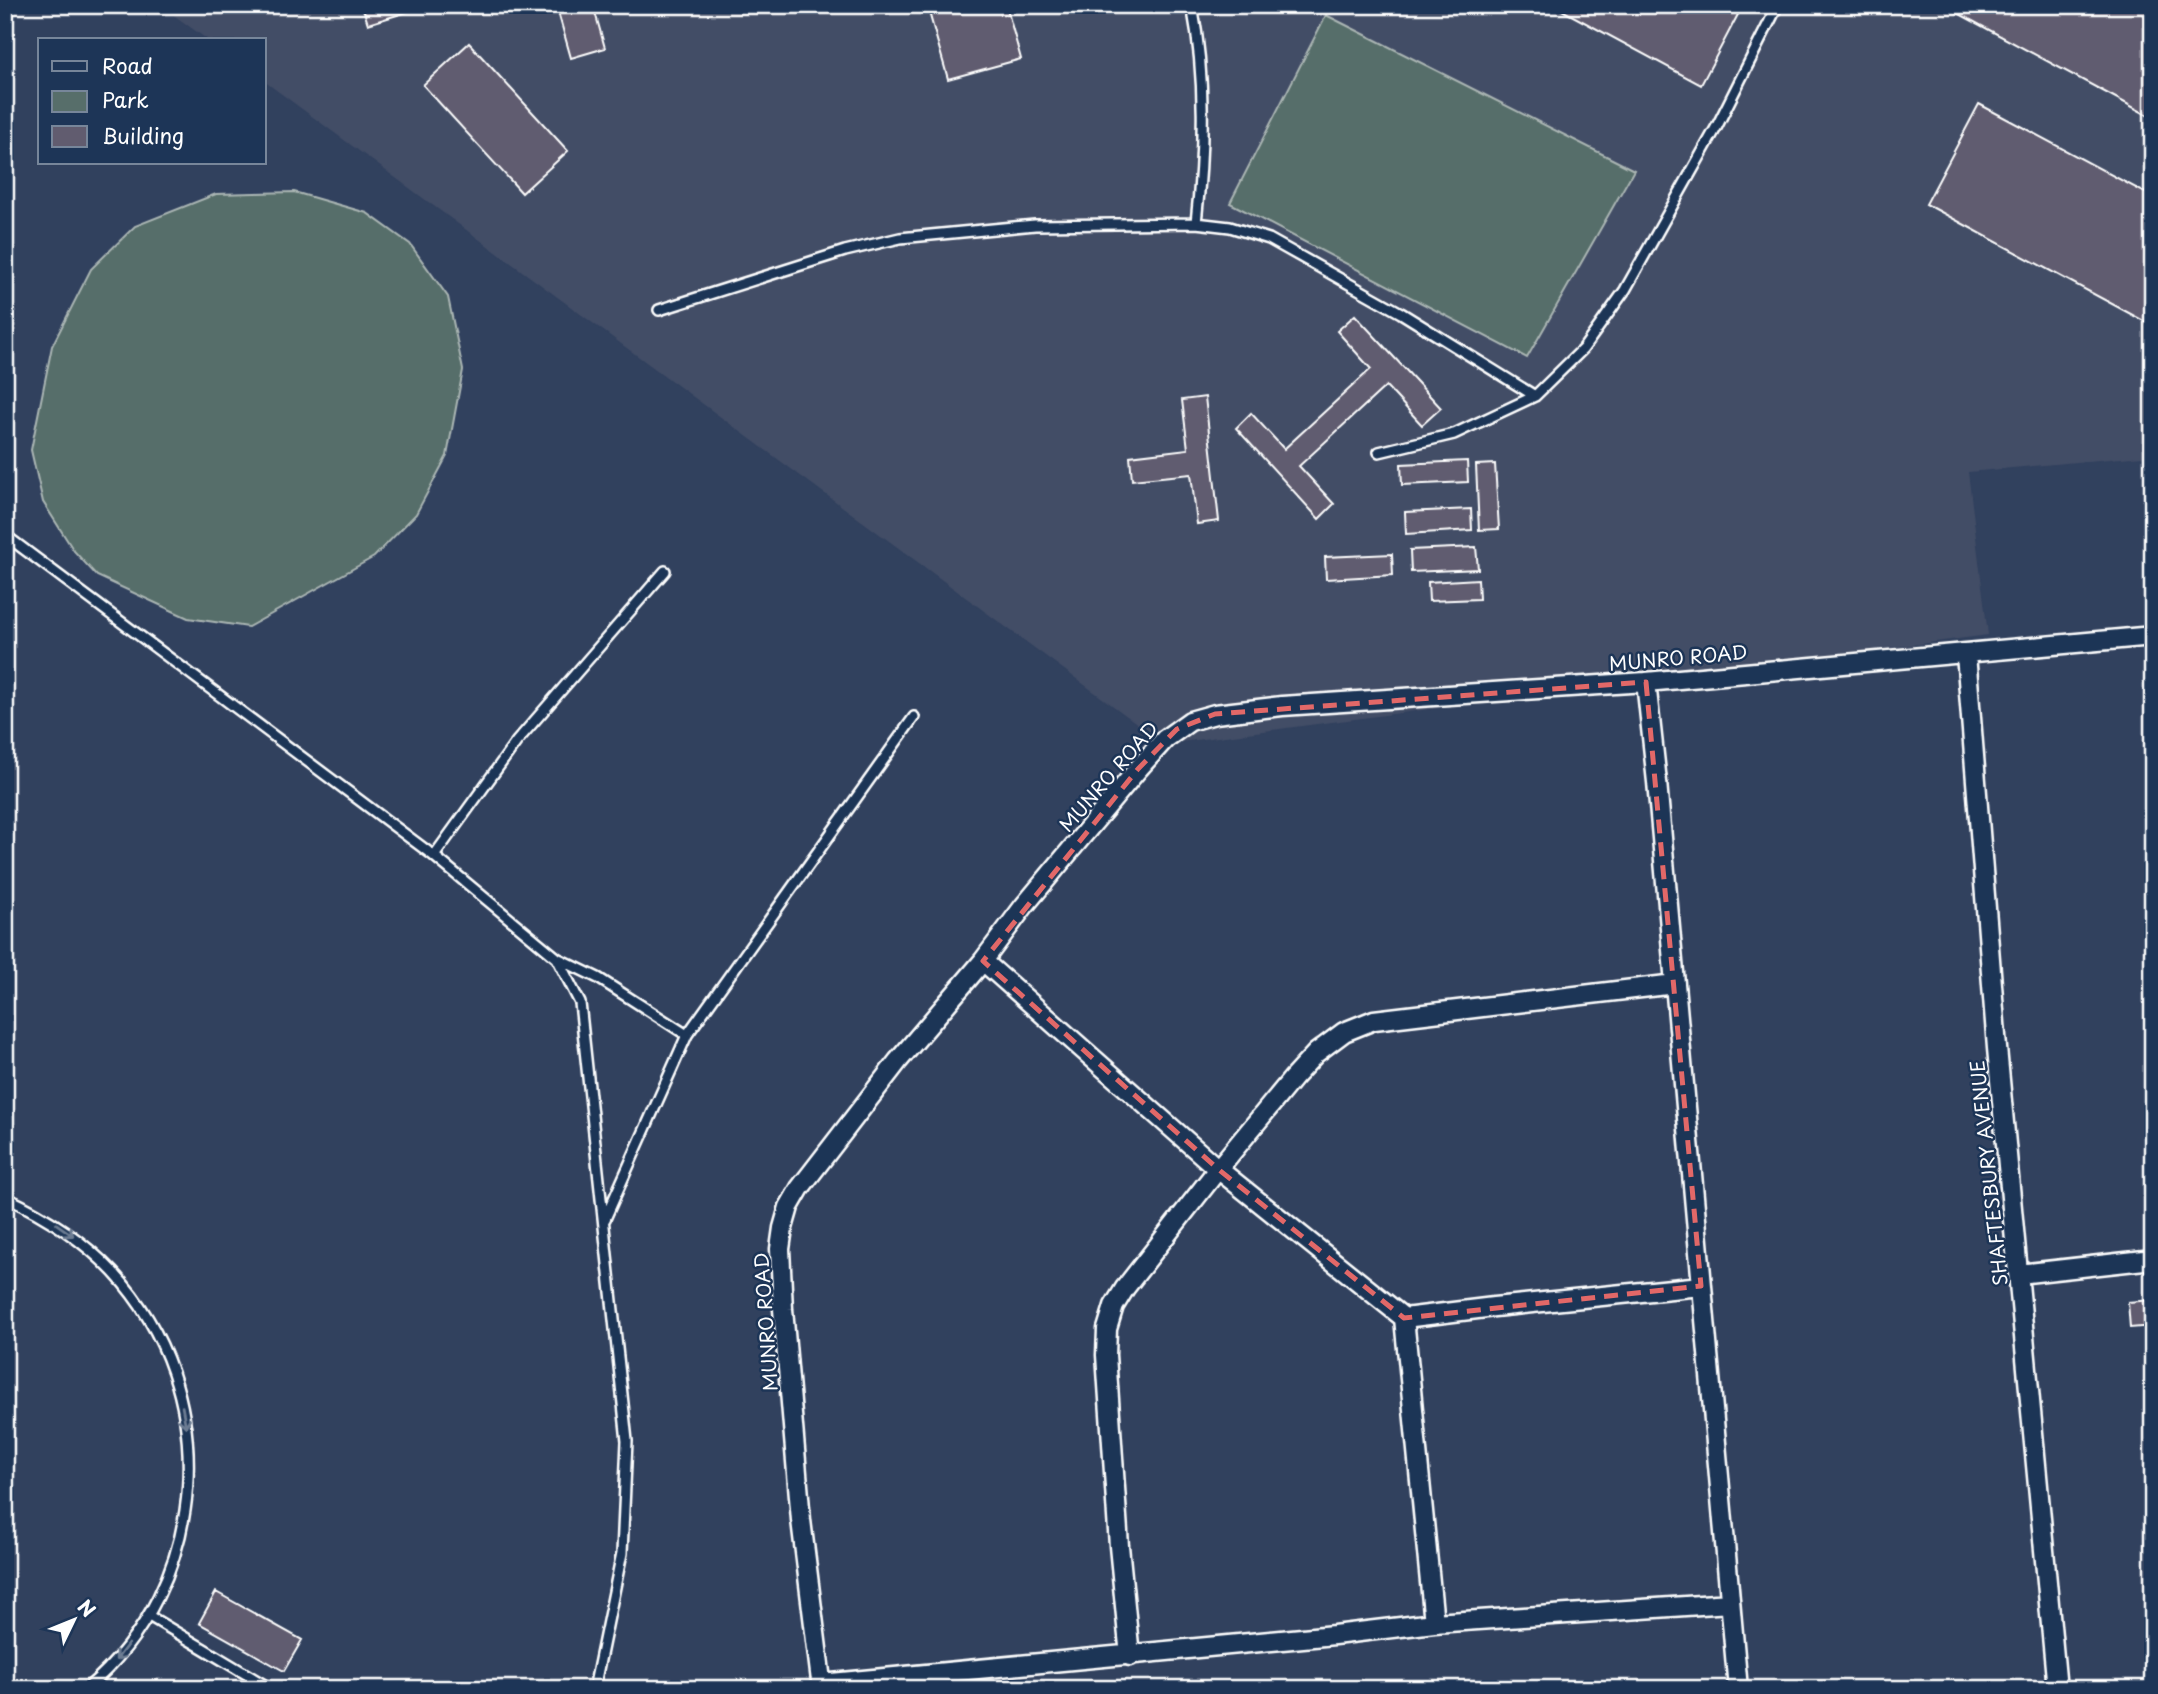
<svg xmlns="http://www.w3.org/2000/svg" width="2158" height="1694" font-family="'Playpen Sans',sans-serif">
<rect width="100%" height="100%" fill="#31415e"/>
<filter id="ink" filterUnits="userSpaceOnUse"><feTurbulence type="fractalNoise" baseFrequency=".0143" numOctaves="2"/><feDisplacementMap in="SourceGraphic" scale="14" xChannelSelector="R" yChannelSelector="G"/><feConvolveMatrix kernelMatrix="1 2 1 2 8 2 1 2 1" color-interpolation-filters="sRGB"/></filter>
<g filter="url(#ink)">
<!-- built -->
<path fill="#434d66" d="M160,5H2153V455L1968,472L1988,635L1165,744L264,81V40H208Z"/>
<!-- green -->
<path fill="#576e6a" stroke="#abb6b4" stroke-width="2" d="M1326,15L1634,170L1527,358L1230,203Z
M294,192L367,213L410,244L448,297L463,370L447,456L416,514L374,557L248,627L188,618L97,576L74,551L43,502L31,450L52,346L91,269L135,226L216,194Z"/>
<!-- building -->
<path fill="#615c6f" stroke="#fff" stroke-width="2" d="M362,5H430L368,24Z
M581,5H593L605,48L571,58L558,12Z
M927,5H1006L1021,59L948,79Z
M1559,5H1743L1701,85L1558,8Z
M1943,5H2153V118Z
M469,43L568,151L522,193L423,85Z
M1979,104L2153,197V326L1926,204Z
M1355,315L1441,408L1422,425L1386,386L1299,466L1334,504L1319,519L1236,428L1251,413L1284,449L1371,369L1337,331Z
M1205,397L1219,521L1197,524L1191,474L1132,480L1130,456L1188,449L1182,400Z
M1467,461L1468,482L1402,485L1401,464Z
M1495,464L1499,529L1479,530L1476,465Z
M1471,509L1472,530L1406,534L1405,512Z
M1476,547L1478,569L1411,572L1410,550Z
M1392,554L1393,575L1326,579L1325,557Z
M1478,579L1479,599L1429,601L1428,582Z
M2153,1300V1326L2130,1328L2128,1302Z
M216,1592L302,1640L284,1671L199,1623Z"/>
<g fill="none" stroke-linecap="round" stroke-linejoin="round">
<defs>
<path id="service" d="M1192,5C1206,78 1204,150 1196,223
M659,310L845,251L900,238L1035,225L1196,223L1230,227L1269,239L1401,313L1535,396
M1379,452L1454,434L1535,396L1583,349L1625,290L1717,126L1778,5
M5,535L434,856L557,958L580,1003L627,1441L622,1553L594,1689
M434,856L517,741L665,571
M557,958L598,978L687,1035
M5,1197C46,1216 82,1239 113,1272C224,1391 210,1585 86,1689
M605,1219L687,1035L914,717
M149,1616L271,1689"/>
<path id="minor" d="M1966,654L1997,1048L2057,1689
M1646,682L1657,782L1738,1689
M983,961L1218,1169L1404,1318
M2019,1274L2153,1259
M1434,1623L1404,1318L1494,1307L1701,1286
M1130,1656L1119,1546L1106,1355L1107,1329L1114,1306L1125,1288L1218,1169L1293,1078L1316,1053L1344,1032L1374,1020L1675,984
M821,1684L1334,1635L1434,1623L1730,1603
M822,1689L801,1520L783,1309L780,1249L783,1228L789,1207L800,1188L898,1061L983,961L1024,906L1138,769L1165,739L1190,721L1215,714L1282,706L1646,682L2153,636"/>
</defs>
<!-- service casing -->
<use href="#service" stroke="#fff" stroke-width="14"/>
<!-- minor casing -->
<use href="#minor" stroke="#fff" stroke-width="23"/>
<!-- service -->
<use href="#service" stroke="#1d3557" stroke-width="9"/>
<!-- minor -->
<use href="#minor" stroke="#1d3557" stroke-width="18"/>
</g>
<!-- one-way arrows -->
<defs><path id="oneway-shaft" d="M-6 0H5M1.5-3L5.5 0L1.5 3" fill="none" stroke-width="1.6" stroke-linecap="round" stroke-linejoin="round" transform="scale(1.75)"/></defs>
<g stroke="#6c7c92">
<use href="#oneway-shaft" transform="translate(65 1230) rotate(35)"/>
<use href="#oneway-shaft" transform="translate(184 1417) rotate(80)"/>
<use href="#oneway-shaft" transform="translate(122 1652) rotate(127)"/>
</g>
</g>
<!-- marked area -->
<path fill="none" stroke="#e26868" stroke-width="5" stroke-dasharray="14 9" stroke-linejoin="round" d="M1646,682L1701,1286L1404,1318L1218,1169L983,961L1138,769L1177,729L1215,714Z"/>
<g text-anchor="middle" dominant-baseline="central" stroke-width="5" stroke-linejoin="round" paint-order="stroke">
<!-- street labels -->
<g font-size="19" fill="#fff" stroke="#1d3557">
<text transform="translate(1678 657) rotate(-5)">MUNRO ROAD</text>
<text transform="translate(1108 776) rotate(-49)">MUNRO ROAD</text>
<text transform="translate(1988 1173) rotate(-96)">SHAFTESBURY AVENUE</text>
<text transform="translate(765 1322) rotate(-94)">MUNRO ROAD</text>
</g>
</g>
<!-- margin -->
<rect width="2158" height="1694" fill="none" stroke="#1d3557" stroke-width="28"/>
<rect x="14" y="14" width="2130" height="1666" fill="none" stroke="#fff" stroke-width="2.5" filter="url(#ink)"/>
<!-- legend -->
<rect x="38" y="38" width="228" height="126" fill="#1d3557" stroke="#77869a" stroke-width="2"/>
<rect x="52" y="61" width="35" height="10" fill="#1d3557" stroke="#77869a" stroke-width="2"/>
<text x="102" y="74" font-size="21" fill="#ffffff">Road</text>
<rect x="52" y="91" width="35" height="21" fill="#576e6a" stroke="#77869a" stroke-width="2"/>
<text x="102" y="108" font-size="21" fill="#ffffff">Park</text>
<rect x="52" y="126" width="35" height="21" fill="#615c6f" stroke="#77869a" stroke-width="2"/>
<text x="102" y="144" font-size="21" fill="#ffffff">Building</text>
<!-- north arrow -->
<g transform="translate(74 1620) rotate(47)" stroke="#1d3557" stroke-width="5" paint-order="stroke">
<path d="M0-5L12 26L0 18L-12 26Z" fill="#ffffff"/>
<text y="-10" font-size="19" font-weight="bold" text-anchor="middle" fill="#ffffff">N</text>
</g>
</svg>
